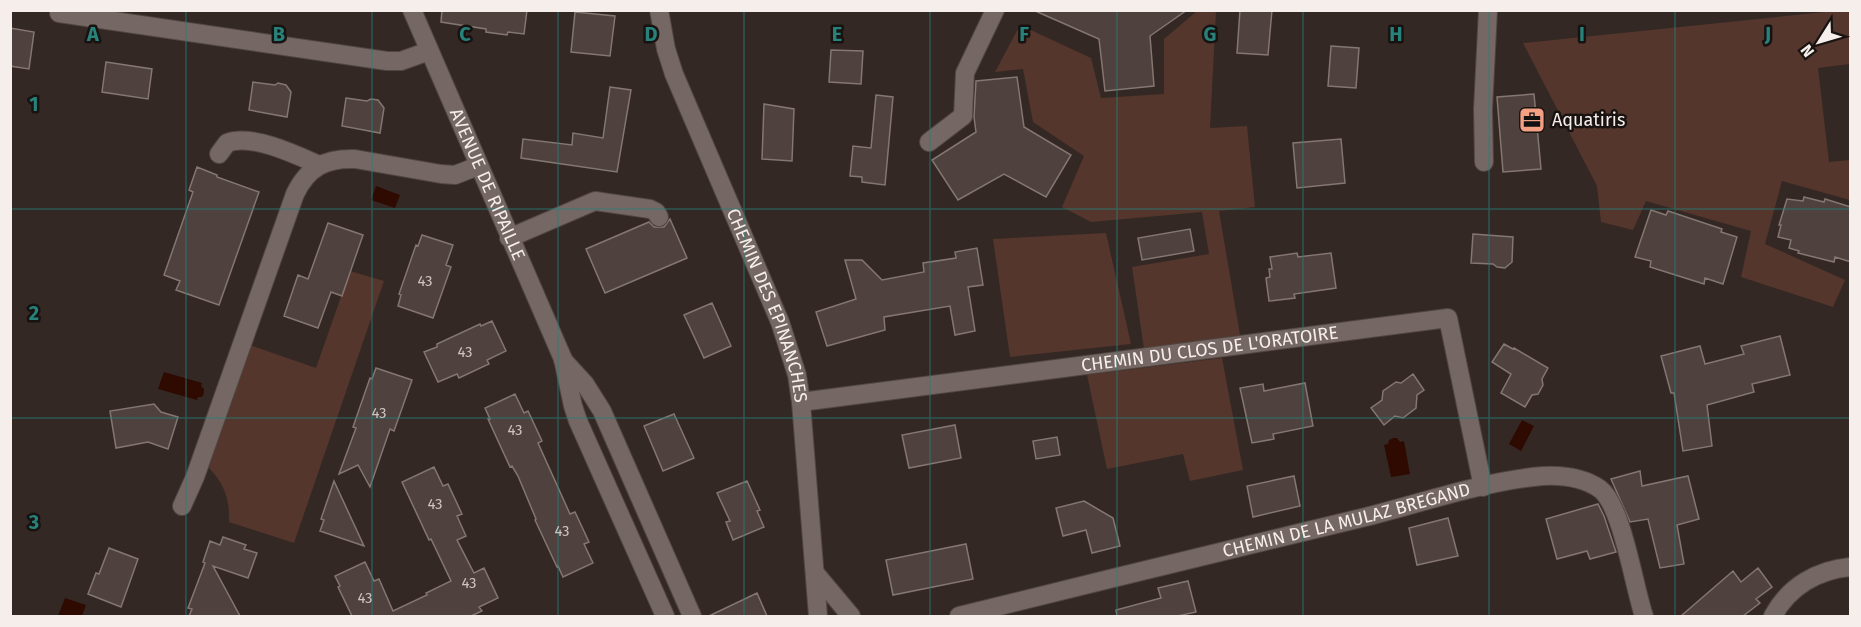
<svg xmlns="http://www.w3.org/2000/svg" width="1861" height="627" font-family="'Fira Sans',sans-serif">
<rect width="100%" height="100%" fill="#342824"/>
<!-- green -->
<path fill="#54362c" d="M1197,11H1216L1210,128L1247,126L1255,207L1219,211L1240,335L1144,349L1132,267L1209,254L1202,212L1091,222L1062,207L1084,156L1033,122L1023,69L995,72L1020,25L1091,58L1101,98L1164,94V39Z
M1835,11H1850V64L1818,68L1829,162L1850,160V200L1782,181L1765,244L1845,280L1833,307L1741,277L1751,231L1646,201L1633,230L1601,222L1597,186L1523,43Z
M1106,233L1131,344L1010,357L993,239Z
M350,271L384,281L294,543L229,522C230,499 224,483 208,467L250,345L316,368Z
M1222,358L1243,470L1190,481L1183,454L1107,469L1087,375Z"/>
<!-- water -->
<path fill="#2e0a01" d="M376,186L400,195L395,208L371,200Z
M164,372L202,383L201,386L204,389V393L202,397H198L197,400L158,389Z
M1522,420L1534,426L1521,451L1509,444Z
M1393,438H1397L1400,442L1404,441L1410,474L1391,477L1384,445L1388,444L1389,440Z
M65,598L86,605L82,616H58Z"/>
<!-- building -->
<path fill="#4f423e" stroke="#847671" stroke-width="1.5" d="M442,10H527L524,34L508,32L507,35L486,32V29L441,22Z
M1033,10H1187L1150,36L1154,86L1105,91L1099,39Z
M1240,10H1272L1268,55L1237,53Z
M575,12L615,16L610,56L571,52Z
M10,28L34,32L29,69L10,66Z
M1331,46L1359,48L1356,88L1328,86Z
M831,50L863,51L861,84L829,82Z
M106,62L152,69L148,99L102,92Z
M1017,77L1024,127L1071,155L1046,197L1004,174L958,200L932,160L976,132L974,117L976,81Z
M253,82L275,85L278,83L286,85L291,92L287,117L249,110Z
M610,87L631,90L617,172L521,158L523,139L572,145L573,133L603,138Z
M1534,94L1541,169L1503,172L1497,97Z
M876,95L893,97L885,185L862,182V177L850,176L853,146L871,148Z
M346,98L367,101L371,99L378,100L384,108L380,133L342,126Z
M764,104L794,109L792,161L762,159Z
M1341,139L1345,183L1297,188L1293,143Z
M197,167L217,175V177L259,192L219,305L176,290L180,281L164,275L193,192L189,190Z
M1804,197L1824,202L1825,199L1851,207V262L1835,257L1834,262L1798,253L1799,251L1789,248L1791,240L1778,237L1781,225H1779L1787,199L1803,201Z
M1651,210L1666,215L1668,211L1722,229L1721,232L1737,237L1723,284L1705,278L1704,284L1650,267L1651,261L1635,257Z
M670,219L687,258L605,293L586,249L649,222L654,227H664Z
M328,223L363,235L342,296L331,292L318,328L284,316L298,275L308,279Z
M1190,229L1194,251L1142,260L1138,238Z
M1473,234L1513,237L1512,262L1505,268L1497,267L1493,264L1471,263Z
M422,235L453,245L446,265L451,267L433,318L398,306L401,295L399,294L416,245L418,246Z
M977,248L983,285L968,287L975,331L955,335L950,306L884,317L885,330L827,346L816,312L856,299L845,260H862L882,280L924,272L923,263L956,258L955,252Z
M1297,253L1298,257L1331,253L1336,288L1294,294L1295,298L1269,301L1266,278L1270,277L1269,269H1272L1270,257Z
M712,303L731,346L704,358L684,315Z
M492,321L506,351L487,360L489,364L459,378L457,374L438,382L424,352L437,347V344L480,324L481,326Z
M1780,336L1790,375L1752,384L1754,392L1707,405L1712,446L1683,451L1674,393H1671L1661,356L1700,346L1705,364L1744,354L1741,346Z
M1504,344L1513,349L1514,348L1548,368L1542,379L1543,385L1538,394L1532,395L1525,407L1501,393L1511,374L1492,362Z
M376,368L412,380L394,431L390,429L370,487L358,465L339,474L356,428L353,427L370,378L372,379Z
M1413,374L1424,390L1417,395L1416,408L1403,418L1395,416L1384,425L1371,408L1382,400L1383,391L1396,382L1401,383Z
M1305,383L1313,426L1273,434L1274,439L1252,443L1240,388L1263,384L1264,391Z
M515,394L524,413L528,411L542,441L538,443L570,514L575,512L589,542L584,544L593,563L563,577L558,566L557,567L535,520L536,519L518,476L512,466L510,467L488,419H490L485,408Z
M154,404L161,412L178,417L168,449L148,442L116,448L110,411Z
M674,414L694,458L663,471L644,426Z
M955,425L961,458L909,468L902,435Z
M1057,437L1060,455L1036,459L1033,441Z
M434,467L443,486L448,484L462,514L457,516L466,536L457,540L474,573L484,568L498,598L479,607L482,611L471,616H352L338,587L340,586L335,576L365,562L374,581L379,579L393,611L427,595L426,593L451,581L431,539L429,540L402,482Z
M1640,471L1642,486L1688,476L1699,519L1677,525L1684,564L1660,568L1648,519L1630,522L1611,479Z
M1294,476L1300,506L1253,517L1247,486Z
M334,481L364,546L320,531L324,520L321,519Z
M747,481L760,510L757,511L764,527L733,540L726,522L730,521L717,493Z
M1084,501L1113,518L1120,546L1092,553L1086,530L1063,536L1056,508Z
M1598,504L1604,516L1616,552L1590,559L1587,551L1557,559L1546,519Z
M1448,518L1458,556L1417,565L1409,528Z
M223,537L246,545L244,549L257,553L248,578L213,566L240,616H189L192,609L188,608L205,563L203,562L210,541L220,545Z
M966,544L973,579L893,595L886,560Z
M109,548L138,559L121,607L88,594L96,573L99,574Z
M1758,568L1772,587L1756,599L1760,603L1743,616H1681L1733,571L1741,582Z
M1188,581L1196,612L1178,616H1117L1116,610L1161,598L1158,588Z
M757,593L767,616H709Z"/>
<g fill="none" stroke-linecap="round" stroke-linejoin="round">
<defs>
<g id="minor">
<path id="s1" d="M412,10L563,359L573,406L578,421L665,616"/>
<path id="s2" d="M659,10L666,49L674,74L780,322L797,375L801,402L818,616"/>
<path d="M59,13L387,61H401L429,51"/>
<path d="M929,142L963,116L965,73L995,10"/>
<path d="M219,154L227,143C251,133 297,155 319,165"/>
<path d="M1484,162L1483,109L1488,10"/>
<path d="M509,238L595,201L650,209L656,212L659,217"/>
<path d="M563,360L585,384L602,411L692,616"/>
<path id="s3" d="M801,402L1448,318L1483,487"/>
<path d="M182,506L195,477L295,194C308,167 326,158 355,159L441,174L455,175L478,166"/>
<path d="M815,573L851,616"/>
<path id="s4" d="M959,616C1090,583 1222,552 1353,520C1413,506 1482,481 1543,476C1563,475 1584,478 1600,489C1622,505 1634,587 1644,616"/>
<path d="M1773,616C1789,586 1818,570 1850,567"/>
</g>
</defs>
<!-- minor casing -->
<use href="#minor" stroke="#504642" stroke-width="20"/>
<!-- minor -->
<use href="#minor" stroke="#756763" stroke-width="18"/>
</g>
<!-- grid -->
<path fill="none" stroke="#26827a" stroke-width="1.5" stroke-opacity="0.55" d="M186,10V616M372,10V616M558,10V616M744,10V616M930,10V616M1117,10V616M1303,10V616M1489,10V616M1675,10V616M10,209H1850M10,418H1850"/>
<!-- icons -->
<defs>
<symbol id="office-square" viewBox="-11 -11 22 22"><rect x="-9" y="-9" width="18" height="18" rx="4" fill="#f39f83" stroke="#181311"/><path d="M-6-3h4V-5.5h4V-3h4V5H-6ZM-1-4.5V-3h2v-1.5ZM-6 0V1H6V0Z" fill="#111"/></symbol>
</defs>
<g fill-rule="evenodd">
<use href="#office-square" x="1517" y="105" width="30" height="30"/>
</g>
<g text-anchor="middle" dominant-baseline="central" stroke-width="5" stroke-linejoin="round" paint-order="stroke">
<!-- number labels -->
<g font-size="15" fill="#ccc3c0">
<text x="425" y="281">43</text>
<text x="465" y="352">43</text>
<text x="379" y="413">43</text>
<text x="515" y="430">43</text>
<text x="435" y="504">43</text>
<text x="562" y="531">43</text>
<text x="469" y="583">43</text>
<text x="365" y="598">43</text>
</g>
<!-- poi labels -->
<g font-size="18" fill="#f6eeeb" stroke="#181311" text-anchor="start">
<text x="1552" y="120">Aquatiris</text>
</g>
<!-- street labels -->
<g font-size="18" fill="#f6eeeb" stroke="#181311">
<text stroke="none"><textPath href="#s1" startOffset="190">AVENUE DE RIPAILLE</textPath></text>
<text stroke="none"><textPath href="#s2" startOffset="316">CHEMIN DES EPINANCHES</textPath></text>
<text stroke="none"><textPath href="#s3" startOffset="412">CHEMIN DU CLOS DE L'ORATOIRE</textPath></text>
<text stroke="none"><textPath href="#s4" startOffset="399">CHEMIN DE LA MULAZ BREGAND</textPath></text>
</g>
</g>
<g font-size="20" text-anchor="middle" font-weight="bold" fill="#26827a" stroke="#181311" stroke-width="5" stroke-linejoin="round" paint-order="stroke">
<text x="93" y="41">A</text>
<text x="279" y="41">B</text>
<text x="465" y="41">C</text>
<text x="651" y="41">D</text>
<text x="837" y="41">E</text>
<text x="1024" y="41">F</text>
<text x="1210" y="41">G</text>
<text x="1396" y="41">H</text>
<text x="1582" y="41">I</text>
<text x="1768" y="41">J</text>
<text x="34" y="111">1</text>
<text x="34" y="320">2</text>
<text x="34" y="529">3</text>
</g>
<!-- border -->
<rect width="1861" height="627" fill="none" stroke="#f6eeeb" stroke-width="24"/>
<!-- north arrow -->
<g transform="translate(1819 42) rotate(233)" stroke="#181311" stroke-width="4.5" paint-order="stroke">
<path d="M0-4.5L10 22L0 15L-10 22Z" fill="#f6eeeb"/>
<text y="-9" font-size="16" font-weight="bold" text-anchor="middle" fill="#f6eeeb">N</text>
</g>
</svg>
